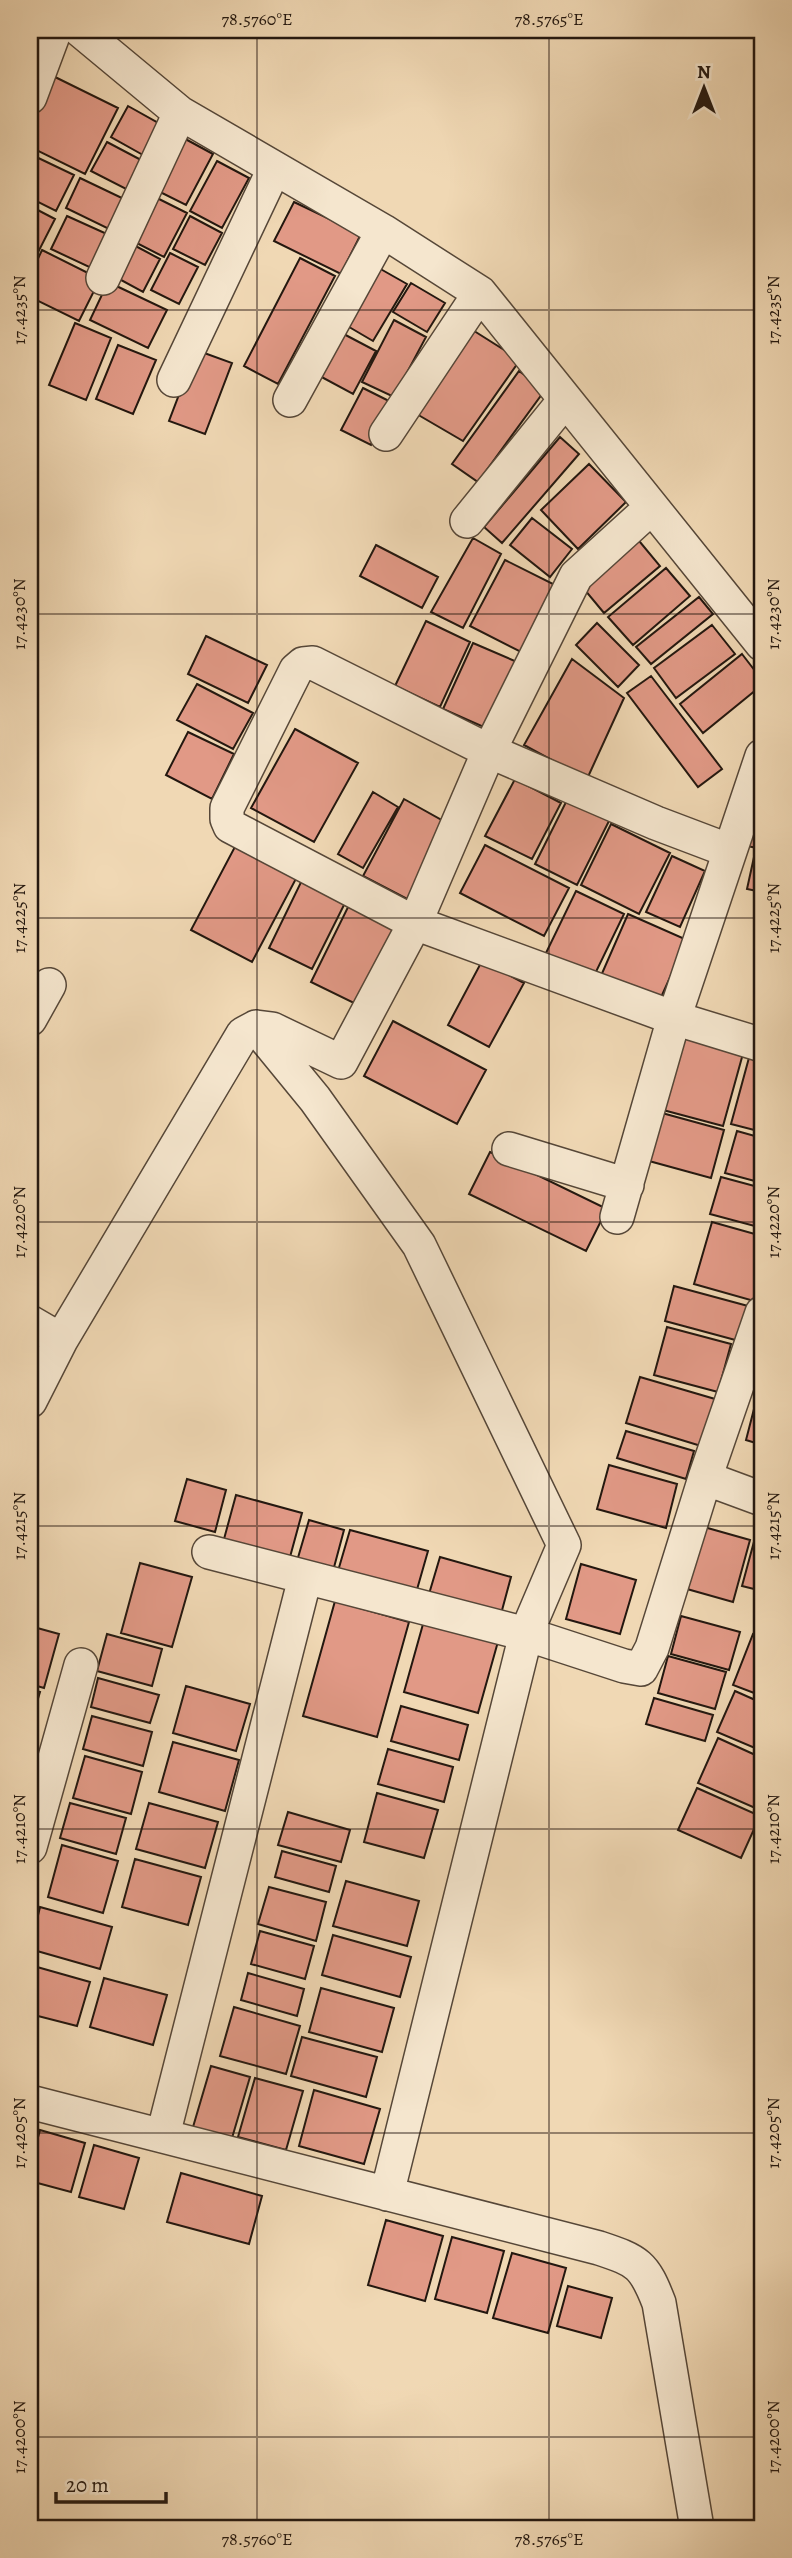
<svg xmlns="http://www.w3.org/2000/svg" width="792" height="2558" font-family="Alegreya,serif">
<rect width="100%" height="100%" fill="#f0d8b4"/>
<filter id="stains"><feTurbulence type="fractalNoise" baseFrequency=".00286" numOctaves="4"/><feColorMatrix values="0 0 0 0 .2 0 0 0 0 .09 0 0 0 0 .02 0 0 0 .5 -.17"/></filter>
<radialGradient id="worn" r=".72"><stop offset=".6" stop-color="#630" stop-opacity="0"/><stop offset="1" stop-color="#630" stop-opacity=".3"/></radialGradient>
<!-- building -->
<path fill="#e19986" stroke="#23170f" stroke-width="2" d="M53,76L118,108L85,174L30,147V123Z
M128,106L160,124L143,155L111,137Z
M178,135L213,154L186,205L150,187Z
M107,142L143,161L128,190L91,171Z
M30,154L74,175L56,211L30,198Z
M217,161L249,178L222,228L190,211Z
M80,178L124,199L109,229L66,208Z
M147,193L187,213L164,257L125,237Z
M294,202L361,234L341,274L274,241Z
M30,206L55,219L30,268Z
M67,216L118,239L102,273L51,249Z
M190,216L222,233L205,265L173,249Z
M128,242L160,259L143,292L110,274Z
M42,250L100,279L79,321L30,297V276Z
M170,253L198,267L179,304L151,290Z
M300,258L335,276L278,384L244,366Z
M377,267L407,284L373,341L344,324Z
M108,282L167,310L148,348L90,320Z
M411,283L445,303L427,332L393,312Z
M394,320L426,337L394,397L362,382Z
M75,323L111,338L86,400L49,385Z
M471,329L520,360L463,441L415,413Z
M338,331L376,351L353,394L316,374Z
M118,345L156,360L133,414L96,399Z
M196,350L232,363L205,434L169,421Z
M519,371L545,390L478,482L452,464Z
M363,388L393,403L371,445L341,430Z
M560,437L579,454L502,543L484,527Z
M589,464L626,502L578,549L541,510Z
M532,518L572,549L550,577L510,545Z
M635,536L660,566L604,613L579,583Z
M473,538L501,554L463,628L431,612Z
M376,545L438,577L422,608L360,576Z
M505,560L563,589L529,656L470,626Z
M666,568L690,596L633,645L608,617Z
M699,597L713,614L651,664L636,647Z
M426,621L470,642L440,707L395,686Z
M597,623L639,665L618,687L576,645Z
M712,625L735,654L676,698L654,668Z
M206,636L267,665L248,703L188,674Z
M473,643L524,665L495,732L443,709Z
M742,654L762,680V685L703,733L680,704Z
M572,659L624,698L587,779L524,745Z
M651,676L722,769L698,787L627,693Z
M197,684L253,713L233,749L177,720Z
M295,729L358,763L314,842L251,808Z
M188,732L234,754L212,799L166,775Z
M515,779L561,803L532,859L485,836Z
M373,792L398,807L363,868L338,854Z
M569,796L611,817L577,885L535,864Z
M404,799L454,827L413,902L363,876Z
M750,813L762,815V849L742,845Z
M611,824L670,853L639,914L581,885Z
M238,841L299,873L252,962L191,930Z
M485,845L569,888L544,936L460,893Z
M672,856L705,871L680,927L646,912Z
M754,857L762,859V892L747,889Z
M304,876L348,897L312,969L269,948Z
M576,891L624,914L593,978L545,955Z
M352,899L402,924L360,1006L311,982Z
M628,914L687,940L658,1004L600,978Z
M482,961L524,983L489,1047L448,1025Z
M393,1021L486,1070L457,1124L364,1076Z
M684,1033L744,1050L723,1126L663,1110Z
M750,1054L762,1058V1132L731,1124Z
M662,1113L724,1130L711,1178L649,1161Z
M737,1131L762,1138V1183L725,1173Z
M490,1152L607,1209L586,1251L469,1194Z
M721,1177L762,1188V1228L710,1214Z
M712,1222L762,1236L761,1303L694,1284Z
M674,1286L748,1306L739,1341L665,1321Z
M667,1327L731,1344L718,1392L654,1375Z
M640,1377L715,1399L701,1446L626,1423Z
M754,1409L762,1411V1445L746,1440Z
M626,1431L694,1451L686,1479L617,1458Z
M609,1465L677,1484L666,1528L597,1509Z
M187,1479L226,1490L215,1532L175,1521Z
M236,1495L302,1513L290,1557L224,1539Z
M762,1512V1591L742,1586Z
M309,1520L344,1530L333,1571L297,1561Z
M704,1527L750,1540L733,1602L687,1589Z
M350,1530L428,1551L416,1593L338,1571Z
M440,1557L511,1577L501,1614L429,1594Z
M140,1563L192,1577L172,1647L121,1633Z
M581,1564L636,1580L620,1634L566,1619Z
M335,1601L409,1622L377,1737L303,1716Z
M681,1616L740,1632L729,1670L671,1654Z
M425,1617L499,1638L478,1713L404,1692Z
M30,1626L59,1634L44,1688L30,1684Z
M107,1634L162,1649L152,1686L97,1671Z
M753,1634L762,1637V1696L733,1685Z
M668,1656L726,1672L715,1709L658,1693Z
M98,1678L159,1695L150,1723L91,1707Z
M186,1686L250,1704L236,1751L173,1733Z
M30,1689L40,1692L30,1726Z
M735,1691L762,1703V1751L717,1732Z
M654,1698L713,1715L705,1741L646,1724Z
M401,1706L468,1725L459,1760L391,1741Z
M92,1716L152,1732L143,1766L83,1749Z
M718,1738L762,1758V1811L698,1783Z
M173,1742L239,1760L225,1811L159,1792Z
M388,1749L453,1767L444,1802L378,1784Z
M85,1756L142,1772L131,1814L73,1798Z
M697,1788L760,1816L741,1858L678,1830Z
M377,1793L438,1810L424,1858L364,1842Z
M70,1803L126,1818L116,1854L60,1838Z
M149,1803L218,1822L205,1868L136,1849Z
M288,1812L350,1830L341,1862L278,1845Z
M62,1845L118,1861L103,1913L48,1897Z
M282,1851L336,1866L329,1892L275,1877Z
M135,1859L201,1877L188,1925L122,1907Z
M346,1881L419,1901L407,1946L333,1926Z
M269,1887L326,1902L316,1941L258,1924Z
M40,1907L112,1927L100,1969L30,1949Z
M260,1931L314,1946L305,1979L251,1964Z
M333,1935L411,1957L400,1997L322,1975Z
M30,1965L90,1982L77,2026L30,2014Z
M248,1973L304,1989L297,2016L241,2000Z
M104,1978L167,1995L153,2045L90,2027Z
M321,1988L394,2008L382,2052L309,2032Z
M234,2007L300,2026L286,2074L220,2056Z
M302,2037L377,2057L366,2097L291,2076Z
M211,2066L250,2077L232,2138L193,2127Z
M255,2078L303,2091L286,2150L238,2137Z
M314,2090L380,2109L364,2164L299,2146Z
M40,2130L85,2143L71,2192L30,2181V2167Z
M94,2145L139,2158L124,2209L79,2197Z
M181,2173L262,2196L249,2244L167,2222Z
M386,2220L443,2236L425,2301L368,2285Z
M452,2237L504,2251L487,2313L435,2299Z
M512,2253L566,2268L548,2333L493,2318Z
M568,2286L612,2298L601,2338L557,2326Z"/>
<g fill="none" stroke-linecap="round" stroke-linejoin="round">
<defs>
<path id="minor" d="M80,30L180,113L383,231L480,293L762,644
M30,97L55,30
M103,278L180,113
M174,380L274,169
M290,400L383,231
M386,434L480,293
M467,521L565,400
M730,851L656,823L489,751L313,663L303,664L296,670L227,808V819L230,826L415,923L674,1018L762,1045
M30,1019L49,985
M256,1027L315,1099L419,1245L564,1545L526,1634L387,2194
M509,1149L627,1185
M617,1217L674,1018L762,756
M30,1322L61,1340
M30,1401L61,1340L243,1034L256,1027L272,1029L341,1062L415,923L489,751L576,576L652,507
M705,1478L762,1499
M209,1552L526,1634L624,1666L641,1669L652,1648L705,1478L762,1313
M30,1847L81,1665
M30,2102L599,2248C638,2261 644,2264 659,2303L697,2528
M163,2135L305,1578"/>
</defs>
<!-- minor casing -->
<use href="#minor" stroke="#564738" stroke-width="36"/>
<!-- minor -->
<use href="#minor" stroke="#f5e6ce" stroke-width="33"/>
</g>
<!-- ticks -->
<path fill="none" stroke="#23170f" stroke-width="2" stroke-opacity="0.45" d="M257,30V2528M549,30V2528M30,310H762M30,614H762M30,918H762M30,1222H762M30,1526H762M30,1829H762M30,2133H762M30,2437H762"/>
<!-- margin -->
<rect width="792" height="2558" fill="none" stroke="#f0d8b4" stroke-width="77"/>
<!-- north arrow -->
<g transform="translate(704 88)" stroke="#f5e6ce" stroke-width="5" paint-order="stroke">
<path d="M0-5L12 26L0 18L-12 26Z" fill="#23170f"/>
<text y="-10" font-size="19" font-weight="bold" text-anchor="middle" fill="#23170f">N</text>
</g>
<!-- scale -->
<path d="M56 2492v10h110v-10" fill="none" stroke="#23170f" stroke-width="3.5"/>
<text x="66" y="2492" font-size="21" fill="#23170f" stroke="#f5e6ce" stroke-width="5" paint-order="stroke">20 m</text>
<rect x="38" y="38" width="716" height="2482" fill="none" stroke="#23170f" stroke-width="2.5"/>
<g font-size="18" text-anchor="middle" fill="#23170f">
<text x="257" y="25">78.5760°E</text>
<text x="549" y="25">78.5765°E</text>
<text transform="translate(19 310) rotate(-90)" y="6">17.4235°N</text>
<text transform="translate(773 310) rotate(-90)" y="6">17.4235°N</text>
<text transform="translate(19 614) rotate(-90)" y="6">17.4230°N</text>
<text transform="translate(773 614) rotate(-90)" y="6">17.4230°N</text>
<text transform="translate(19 918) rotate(-90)" y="6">17.4225°N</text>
<text transform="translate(773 918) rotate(-90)" y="6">17.4225°N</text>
<text transform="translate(19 1222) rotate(-90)" y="6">17.4220°N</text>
<text transform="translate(773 1222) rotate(-90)" y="6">17.4220°N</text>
<text transform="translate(19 1526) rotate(-90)" y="6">17.4215°N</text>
<text transform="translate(773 1526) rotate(-90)" y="6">17.4215°N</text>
<text transform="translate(19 1829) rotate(-90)" y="6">17.4210°N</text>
<text transform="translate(773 1829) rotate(-90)" y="6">17.4210°N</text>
<text transform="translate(19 2133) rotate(-90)" y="6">17.4205°N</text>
<text transform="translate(773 2133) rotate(-90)" y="6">17.4205°N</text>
<text transform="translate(19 2437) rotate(-90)" y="6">17.4200°N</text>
<text transform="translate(773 2437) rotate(-90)" y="6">17.4200°N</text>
<text x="257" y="2545">78.5760°E</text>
<text x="549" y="2545">78.5765°E</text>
</g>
<rect width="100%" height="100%" filter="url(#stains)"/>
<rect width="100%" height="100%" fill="url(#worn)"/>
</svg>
